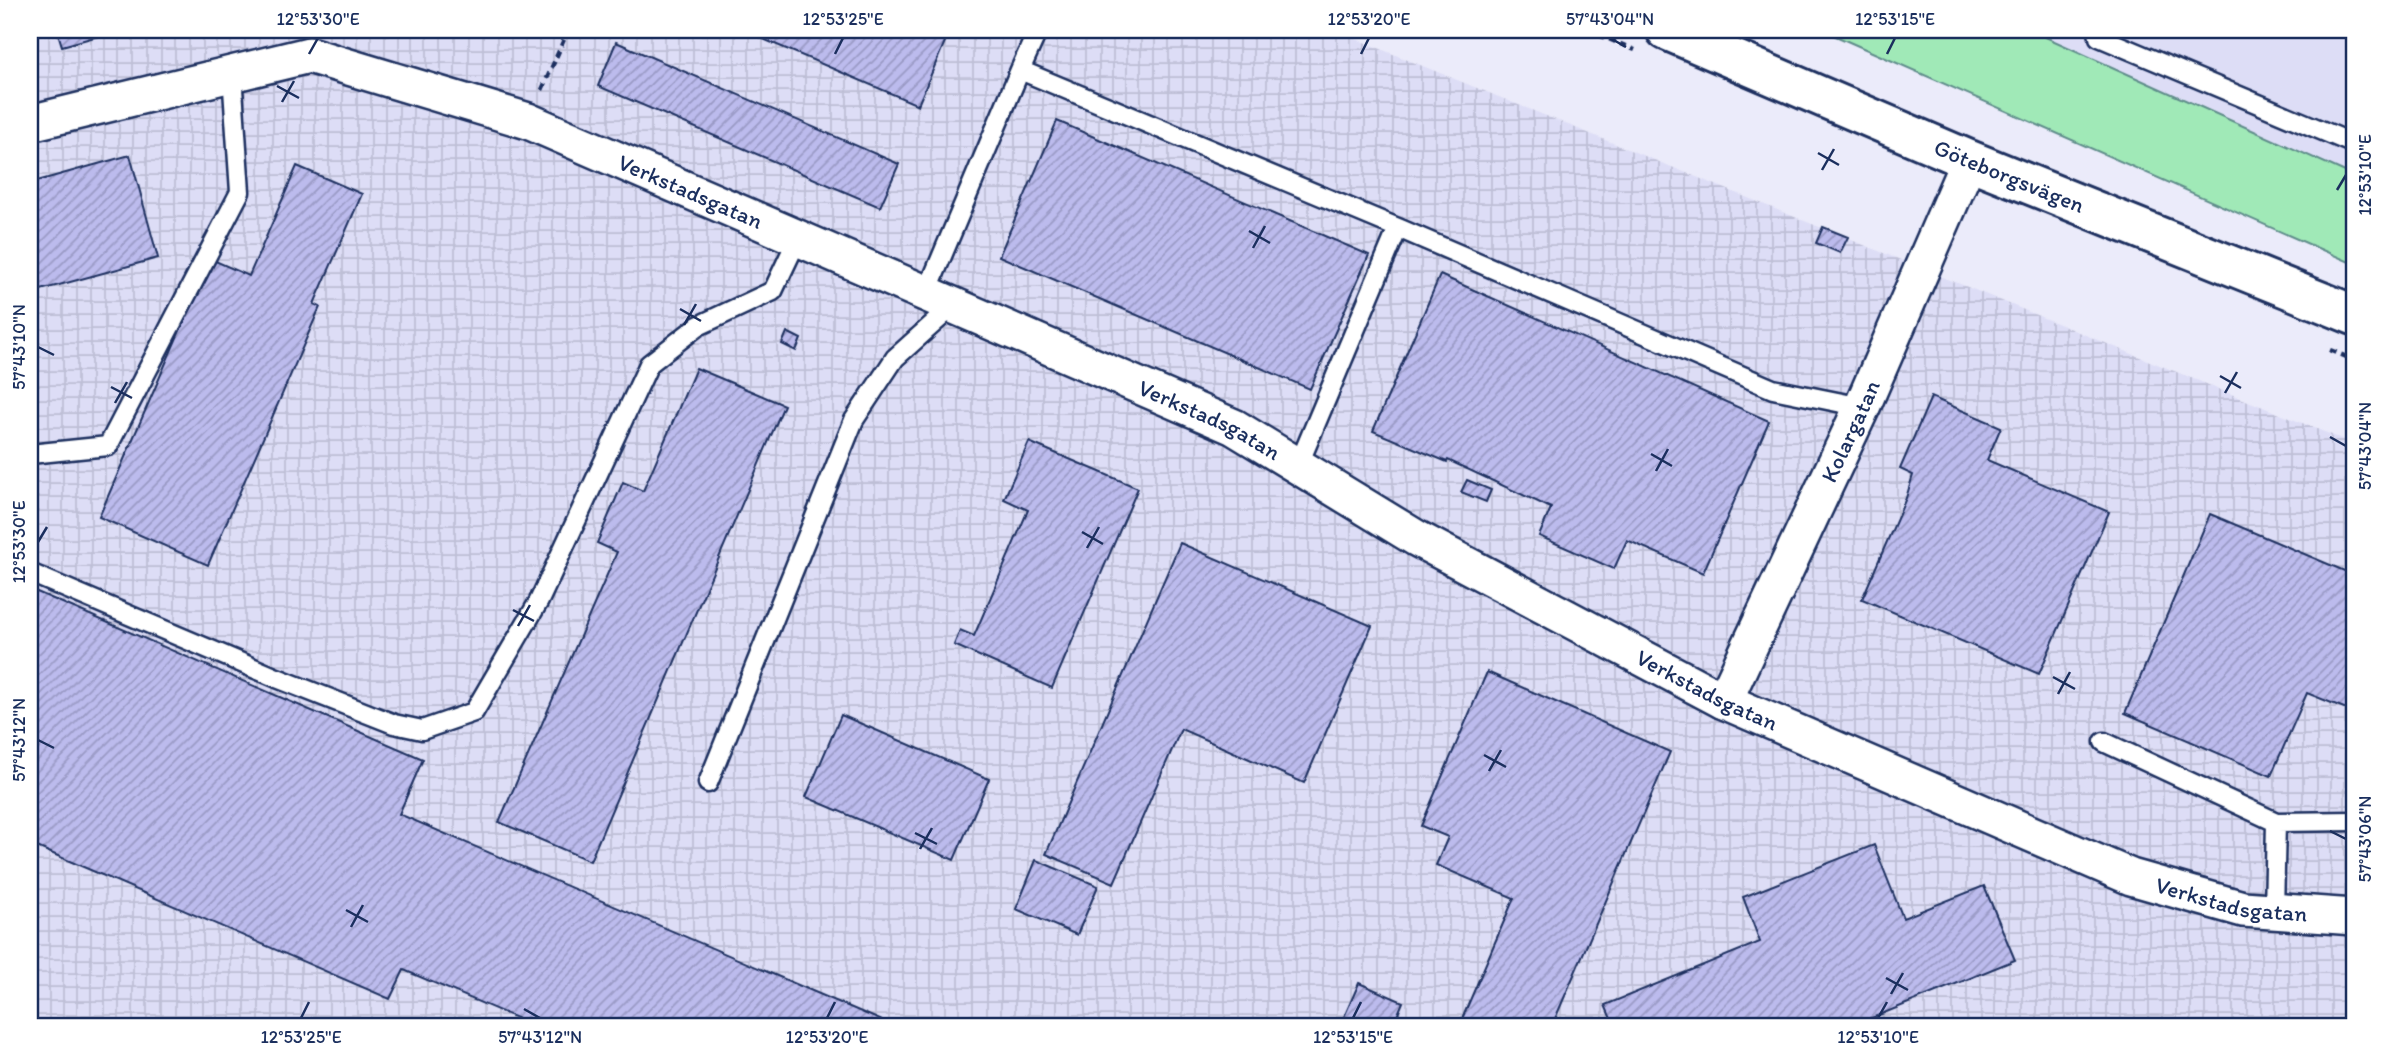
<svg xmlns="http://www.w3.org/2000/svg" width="2384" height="1056" font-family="Itim,sans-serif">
<defs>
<pattern id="industrial-grid" width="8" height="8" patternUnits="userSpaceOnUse" patternTransform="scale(1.75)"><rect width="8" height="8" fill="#ddddf6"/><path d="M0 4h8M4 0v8" fill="none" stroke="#bdbed5"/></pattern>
<pattern id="building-hatch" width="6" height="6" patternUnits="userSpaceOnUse" patternTransform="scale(1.75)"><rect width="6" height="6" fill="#bcbbed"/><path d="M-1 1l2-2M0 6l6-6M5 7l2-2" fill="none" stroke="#9898c3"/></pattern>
</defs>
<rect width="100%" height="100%" fill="#ebebfa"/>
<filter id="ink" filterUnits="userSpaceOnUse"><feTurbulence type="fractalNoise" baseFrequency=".0143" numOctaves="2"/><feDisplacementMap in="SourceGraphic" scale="14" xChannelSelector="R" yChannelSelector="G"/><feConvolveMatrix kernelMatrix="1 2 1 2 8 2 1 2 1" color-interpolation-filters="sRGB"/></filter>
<g filter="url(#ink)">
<!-- built -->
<path fill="#ddddf6" d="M2030,30H2354V176L2271,138Z"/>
<!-- industrial -->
<path fill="url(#industrial-grid)" d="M30,30H1334L2354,444V1026H54L30,1014Z"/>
<!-- green -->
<path fill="#a0e9b7" stroke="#5e8c8a" stroke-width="2" d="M1822,30H2030L2354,176V264Z"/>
<!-- building -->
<path fill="url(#building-hatch)" stroke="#1b2f5e" stroke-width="2" d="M57,30H120L62,46Z
M742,30H950L918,105Z
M616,42L899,164L880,207L598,86Z
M1057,121L1369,255L1310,389L999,256Z
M130,155L158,258L30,293V183Z
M297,166L362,194L314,304L320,307L208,565L99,517L211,259L249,276Z
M1823,227L1848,237L1840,253L1816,243Z
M1440,275L1769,421L1703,573L1627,540L1614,569L1539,536L1551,508L1448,460L1447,462L1373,431Z
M787,332L801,339L796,351L782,344Z
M696,368L784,405L590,861L499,822L617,552L597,543L623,482L643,491Z
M1931,397L2001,427L1987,460L2109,512L2039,674L1862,599L1906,498L1913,475L1900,469Z
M1029,442L1138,488L1052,688L954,645L960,630L974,636L1028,510L1004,499Z
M1467,480L1491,490L1486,502L1461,492Z
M2210,514L2354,575V712L2307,693L2271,776L2125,713Z
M1180,543L1372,626L1304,783L1181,729L1114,883L1046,854Z
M30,589L423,759L399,814L894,1026H535L404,970L390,999L30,844Z
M1487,672L1670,752L1552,1026H1459L1514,898L1436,865L1448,837L1421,826Z
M841,715L989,779L954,860L806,797Z
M1874,845L1903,918L1984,886L2015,960L1852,1026H1614L1605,1005L1760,942L1743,897Z
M1036,860L1098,886L1077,935L1016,909Z
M1359,983L1403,1002L1393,1026H1340Z"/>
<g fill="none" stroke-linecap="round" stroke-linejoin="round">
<defs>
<path id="service" d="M2098,30L2099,37L2354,144
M1020,70L1038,30
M1398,228L1773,389L1862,407
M926,294L1020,70L1398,228L1298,466
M30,454L108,446L240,192L232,74
M30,573L277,678L394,724L422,730L474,712L539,601L649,364L698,326L773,291L798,238
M2104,742L2276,822
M708,783L854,420L895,358L953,306
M2274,911L2276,822L2354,821"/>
<g id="minor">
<path id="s1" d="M30,123L309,55L528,121L1234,427L1416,538L1724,701L2131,877L2243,909L2354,917"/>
<path id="s2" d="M1724,701L1862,407L1969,160"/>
</g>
<g id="tertiary">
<path id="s3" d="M1666,30L1969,160L2354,315"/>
</g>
</defs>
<!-- service casing -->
<use href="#service" stroke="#1b2f5e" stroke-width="23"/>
<!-- minor casing -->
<use href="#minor" stroke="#1b2f5e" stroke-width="40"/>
<!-- tertiary casing -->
<use href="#tertiary" stroke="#1b2f5e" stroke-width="44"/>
<!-- path -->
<path stroke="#1b2f5e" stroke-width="4.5" stroke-dasharray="7 5" stroke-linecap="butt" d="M1587,30L1635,50
M542,90L568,30
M2330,350L2354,360"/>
<!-- service -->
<use href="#service" stroke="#fff" stroke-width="18"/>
<!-- minor -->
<use href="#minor" stroke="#fff" stroke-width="35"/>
<!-- tertiary -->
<use href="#tertiary" stroke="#fff" stroke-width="38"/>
</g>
</g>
<!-- ticks -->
<path fill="none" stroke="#1b2f5e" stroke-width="2.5" d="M1610,38L1626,47M309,54L318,38M835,54L843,38M1361,54L1369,38M1887,54L1895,38M277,86L299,98M282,102L294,81M1818,153L1839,165M1822,170L1834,149M2337,190L2346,175M1249,231L1270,243M1253,248L1265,226M680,309L701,321M684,325L696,304M38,347L54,355M2220,376L2241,388M111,387L132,398M2225,393L2237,372M115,403L127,382M2330,437L2346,446M1651,454L1672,466M1656,471L1668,449M1082,532L1103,544M38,542L47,527M1087,548L1099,527M513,610L534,621M518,626L530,605M2053,677L2075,689M2058,694L2070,672M38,740L54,748M1484,755L1506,767M1489,771L1501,750M2330,831L2346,839M915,833L937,844M920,849L932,828M346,910L368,922M351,927L363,905M1886,978L1908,990M1891,994L1903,973M524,1009L540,1018M301,1018L309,1002M827,1018L835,1002M1353,1018L1361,1002M1878,1018L1887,1002"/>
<g text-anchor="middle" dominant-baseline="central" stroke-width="5" stroke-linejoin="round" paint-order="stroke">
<!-- street labels -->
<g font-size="23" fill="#1b2f5e" stroke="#fff">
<text stroke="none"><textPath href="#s3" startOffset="373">Göteborgsvägen</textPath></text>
<text stroke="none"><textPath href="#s1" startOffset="693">Verkstadsgatan</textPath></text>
<text stroke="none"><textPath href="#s1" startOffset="1260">Verkstadsgatan</textPath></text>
<text stroke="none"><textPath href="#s2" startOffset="298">Kolargatan</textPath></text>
<text stroke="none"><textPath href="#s1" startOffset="1827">Verkstadsgatan</textPath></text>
<text stroke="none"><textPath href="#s1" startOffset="2394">Verkstadsgatan</textPath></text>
</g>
</g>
<!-- margin -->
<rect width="2384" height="1056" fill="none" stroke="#fff" stroke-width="77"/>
<rect x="38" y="38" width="2308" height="980" fill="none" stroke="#1b2f5e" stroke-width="2.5"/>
<g font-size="18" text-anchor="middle" fill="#1b2f5e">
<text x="318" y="25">12°53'30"E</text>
<text x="843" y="25">12°53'25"E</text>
<text x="1369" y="25">12°53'20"E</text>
<text x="1610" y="25">57°43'04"N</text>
<text x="1895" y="25">12°53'15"E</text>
<text transform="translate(2365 175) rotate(-90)" y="6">12°53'10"E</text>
<text transform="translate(19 347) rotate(-90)" y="6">57°43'10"N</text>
<text transform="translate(2365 446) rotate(-90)" y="6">57°43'04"N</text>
<text transform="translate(19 542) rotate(-90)" y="6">12°53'30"E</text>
<text transform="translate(19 740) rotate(-90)" y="6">57°43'12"N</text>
<text transform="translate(2365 839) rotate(-90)" y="6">57°43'06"N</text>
<text x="301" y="1043">12°53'25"E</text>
<text x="540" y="1043">57°43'12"N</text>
<text x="827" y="1043">12°53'20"E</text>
<text x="1353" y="1043">12°53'15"E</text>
<text x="1878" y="1043">12°53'10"E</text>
</g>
</svg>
